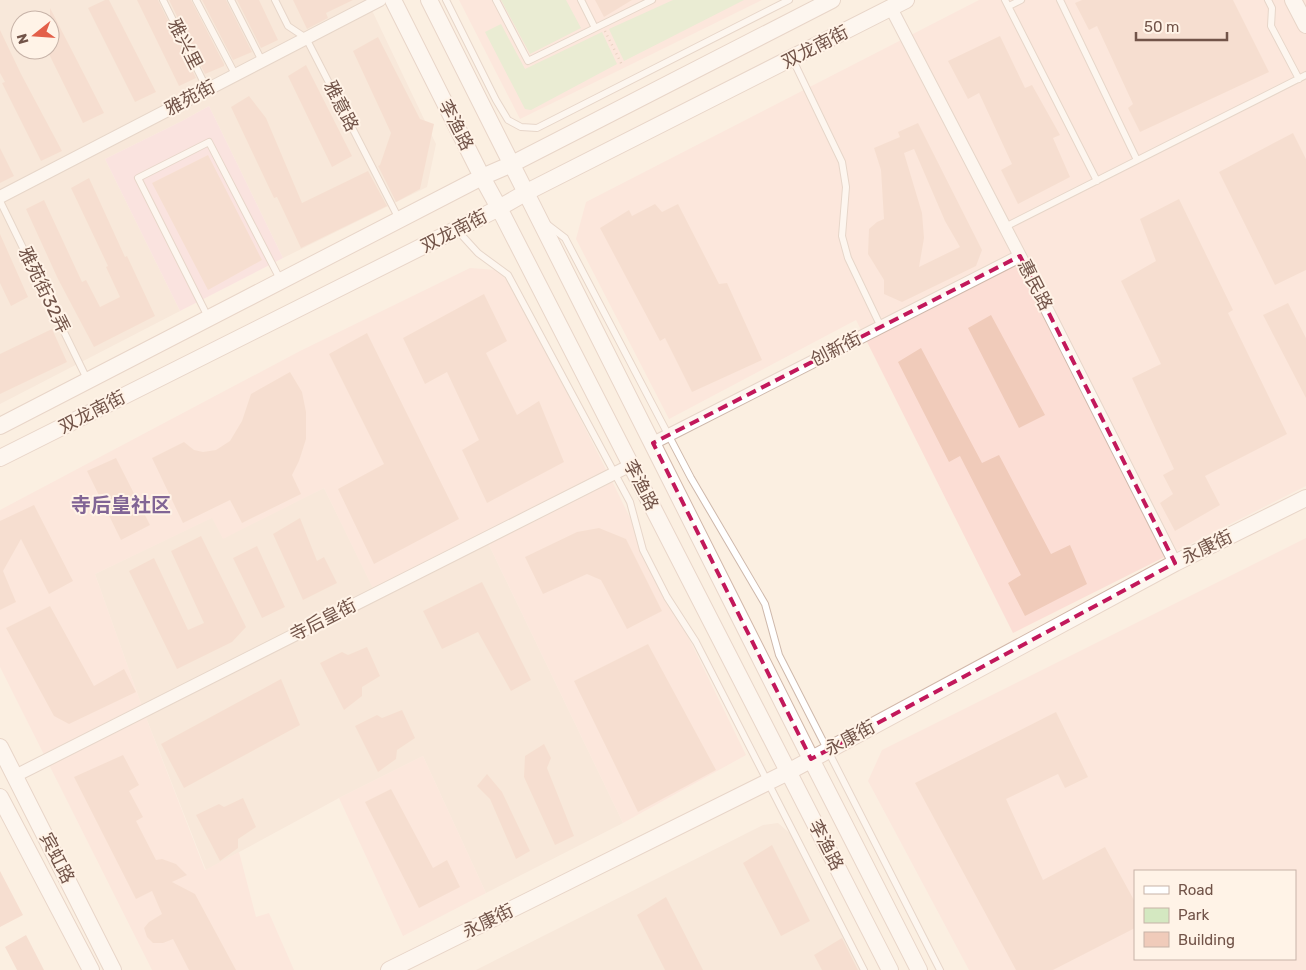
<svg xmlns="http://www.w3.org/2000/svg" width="1306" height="970" font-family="Rubik,'Noto Sans SC',sans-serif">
<rect width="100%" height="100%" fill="#fbefe1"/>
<!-- residential -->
<path fill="#f3e0d0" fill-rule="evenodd" d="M0,0H367L436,144L427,187L283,258L209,106L182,121L105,159L180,311L0,404ZM20,20H50V50H20Z
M324,488L377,596L487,541L623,823L486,893L423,756L339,798L206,870L145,715L95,574L213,517L223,538Z
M778,823L793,836L860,970H476L763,825Z"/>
<!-- commercial -->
<path fill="#fcded5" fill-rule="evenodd" d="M459,0H762L520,119Z
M979,0H1306V486L1013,633L856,320L669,419L576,239L586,202Z
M470,268L497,270L511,283L613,483L746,755L623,823L487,541L377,597L324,488L223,539L212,518L95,574L145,715L205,870L239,852L256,917L269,913L294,970H152L0,667V510L300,351Z
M1306,538V970H969L868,781L882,750ZM1135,871H1295V959H1135Z
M423,756L486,893L403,936L339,798Z"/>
<!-- medical -->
<path fill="#f9d5dc" d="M209,106L283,258L180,311L105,159L182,121Z"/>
<!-- green -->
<path fill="#d4e8c1" d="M501,0H566L581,28L530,54Z
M673,0H744L624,61L609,29Z
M501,24L525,69L602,32L617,64L531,110L525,109L485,32Z"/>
<!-- building -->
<path fill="#f0cbba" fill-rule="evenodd" d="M105,0H109L156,92L135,102L88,8Z
M137,0H158L196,78L179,86Z
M169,0H191L224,64V66L205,74Z
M202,0H226L252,52L233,60Z
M237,0H259L278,40L261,48Z
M293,0H353L326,13L328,18L307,29Z
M595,0H632L604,17Z
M1082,0H1233L1269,72L1140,132L1128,108L1133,104L1097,26L1089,30L1075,3Z
M50,8L104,113L83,123L47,50H50Z
M0,30L21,74L62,151L41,161L2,83L5,82L0,73Z
M1000,36L1025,88L1032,85L1060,135L1053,138L1070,177L1018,204L1001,170L1012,164L979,93L968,99L948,61Z
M378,37L420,119L434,124L420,189L396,202L378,166L380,165L391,133L353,51Z
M306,65L352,156L332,167L288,76Z
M249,96L266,118L302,203L368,171L387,206L301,248L277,197L274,198L231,107Z
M918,123L982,250L976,266L902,302L884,294V280L868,254L869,229L877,222L884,219L881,170L874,148L900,137L898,132ZM914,149L945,221L960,247L919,267L924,238L922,213L904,153Z
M1293,133L1306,159V270L1275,285L1219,172Z
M0,148L14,176L0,183Z
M208,155L262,260L208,290L152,183Z
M89,178L125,257L127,256L155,316L94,347L58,279L26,209L44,200L82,282L86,280L100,307L120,297L106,267L108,266L71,188Z
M1179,199L1233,310L1228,313L1287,434L1205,476L1220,505L1175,531L1160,503L1173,494L1163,475L1174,469L1132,378L1161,364L1121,281L1156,261L1140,219Z
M655,204L662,212L678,204L719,284L727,283L762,360L692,392L665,338L660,341L600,228L629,210L632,216Z
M0,234L28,297L11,306L0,283Z
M484,294L507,341L486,353L517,415L539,401L564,462L487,503L462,450L479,440L447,372L425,384L403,338Z
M1288,303L1306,338V398L1263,315Z
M991,315L1045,415L1019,428L968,328Z
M52,329L67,362L0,394V354Z
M367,333L459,519L374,564L338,489L384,464L329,354Z
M921,348L982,463L999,455L1051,554L1070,545L1087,584L1025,616L1008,583L1021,575L960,456L949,462L898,362Z
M290,372L302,392L306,412V439L299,461L292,475L301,494L242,523L230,500L183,523L152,458L184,442L194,450L203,452L216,450L230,441L242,421L251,394Z
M116,458L150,525L121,540L87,471Z
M34,505L73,581L49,594L21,539L3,571L16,602L0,610V521Z
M300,518L317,561L324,557L337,583L303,600L273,534Z
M599,528L626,539L662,611L627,629L601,580L587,574L543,594L525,557L577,532Z
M201,536L246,627L232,642L177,669L129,571L154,558L188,630L204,623L171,551Z
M257,546L285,607L262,618L233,558Z
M482,582L531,680L511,691L478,632L442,649L423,611Z
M50,606L94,686L124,669L136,692L69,724L54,716L6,628Z
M648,644L716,770L638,812L574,681Z
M367,647L380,676L362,687V696L344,710L320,663L342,652L348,655Z
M281,679L300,725L184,788L161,744Z
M402,710L415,738L397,750L396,759L378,772L355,726L377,715L382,718Z
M1056,712L1088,777L1065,788L1058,774L1006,799L1043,880L1105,847L1135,902V928L1053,970H1016L915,783Z
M544,744L551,758L547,768L574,836L555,845L524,777L525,756Z
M123,755L139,785L129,791L143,817L136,821L156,860L162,859L176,864L187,875L172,882L195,894L236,970H189L173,939L163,943H153L147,937L144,928L149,922L162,914L152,891L136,899L74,777Z
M487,774L502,792L530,851L516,859L490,799L477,786Z
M391,789L433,868L447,860L460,887L419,908L365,802Z
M243,798L256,827L238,839V848L220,861L196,815L219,804L224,807Z
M772,845L810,921L781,936L743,863Z
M0,871L23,915L0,927Z
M666,897L703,970H665L637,915Z
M26,935L44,970H17L5,947Z
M842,938L858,970H822L814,955Z"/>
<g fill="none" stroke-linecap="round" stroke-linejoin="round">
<defs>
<path id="lane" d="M163,0L207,89
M196,0L235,74
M231,0L262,61
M275,0L288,26L306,38L399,219
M446,0L496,100L508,120L521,127L537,128L789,0
M496,0L528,61L652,0
M581,0L595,28
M1005,0L1097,181
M1060,0L1137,160
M1268,0L1272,8L1271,26L1299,79
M1009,6L1021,0
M792,58L842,162L846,187L842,236L848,258L881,327
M0,201L87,379
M548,225L565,238L691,478L765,604L779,655L940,970
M1005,227L1306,75
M457,230L478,253L508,275L630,502L643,550L667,597L696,642L864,970
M208,317L138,178L209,142L281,281"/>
<path id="street" d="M891,8L1020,256L1175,563
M0,197L380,0
M653,443L1020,256
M15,776L631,465"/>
<path id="secondary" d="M393,0L482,177L499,208L890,970
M429,0L811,759L919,970
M1293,0L1306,25
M0,426C160,342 322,261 482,177L512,164L832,0
M0,458L499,208L525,193L906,0
M0,747L113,970
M0,797L91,970
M389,970L788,772L1175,563L1306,498"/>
</defs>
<!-- lane casing -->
<use href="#lane" stroke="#ceb8ab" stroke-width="8"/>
<!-- street casing -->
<use href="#street" stroke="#ceb8ab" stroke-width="14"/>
<!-- secondary casing -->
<use href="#secondary" stroke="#d1b7a9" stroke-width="18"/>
<!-- path -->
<path stroke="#d4ae9d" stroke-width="2.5" stroke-dasharray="1 4" stroke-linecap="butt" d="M605,31L622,65"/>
<!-- lane -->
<use href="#lane" stroke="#fff" stroke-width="6"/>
<!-- street -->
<use href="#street" stroke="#fff" stroke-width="12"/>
<!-- secondary -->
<use href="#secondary" stroke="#fff" stroke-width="16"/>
</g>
<!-- marked area -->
<path d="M0 0H1306V970H0ZM1020,256L1175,563L811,759L653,443Z" fill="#fbefe1" fill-opacity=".55" fill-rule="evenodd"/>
<path fill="none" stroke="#c2185b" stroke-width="4" stroke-dasharray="10 6" stroke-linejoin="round" d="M1020,256L1175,563L811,759L653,443Z"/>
<g text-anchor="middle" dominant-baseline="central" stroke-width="4" stroke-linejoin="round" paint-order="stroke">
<!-- street labels -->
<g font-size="18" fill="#725449" stroke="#fff3e7">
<text transform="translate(185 44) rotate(63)">雅兴里</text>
<text transform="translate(815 47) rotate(-27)">双龙南街</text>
<text transform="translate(190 98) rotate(-28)">雅苑街</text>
<text transform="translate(341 106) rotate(63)">雅意路</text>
<text transform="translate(456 125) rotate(63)">李渔路</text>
<text transform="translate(454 231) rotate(-27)">双龙南街</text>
<text transform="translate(1035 285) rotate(63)">惠民路</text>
<text transform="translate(44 290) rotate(64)">雅苑街32弄</text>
<text transform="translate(836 349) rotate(-27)">创新街</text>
<text transform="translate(92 412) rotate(-27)">双龙南街</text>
<text transform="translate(641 485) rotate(63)">李渔路</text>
<text transform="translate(1207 547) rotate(-26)">永康街</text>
<text transform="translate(323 620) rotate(-27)">寺后皇街</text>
<text transform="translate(850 738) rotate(-28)">永康街</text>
<text transform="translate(826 845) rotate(63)">李渔路</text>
<text transform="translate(57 858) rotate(63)">宾虹路</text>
<text transform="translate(488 921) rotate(-26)">永康街</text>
</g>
<!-- quarter labels -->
<g font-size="20" font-weight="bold" fill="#816595" stroke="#fff3e7">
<text x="121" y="505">寺后皇社区</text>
</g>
</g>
<!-- legend -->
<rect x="1134" y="870" width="162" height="90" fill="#fff3e7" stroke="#c7b3a8"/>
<rect x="1144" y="886" width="25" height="8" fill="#ffffff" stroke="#c7b3a8"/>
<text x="1178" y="895" font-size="15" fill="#725449">Road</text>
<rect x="1144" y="908" width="25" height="15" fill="#d4e8c1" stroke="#c7b3a8"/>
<text x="1178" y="920" font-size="15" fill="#725449">Park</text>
<rect x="1144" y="932" width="25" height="15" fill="#f0cbba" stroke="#c7b3a8"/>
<text x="1178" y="945" font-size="15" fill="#725449">Building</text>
<!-- north arrow -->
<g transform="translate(35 35) rotate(253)"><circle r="24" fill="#fff3e7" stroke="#c7b3a8"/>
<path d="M0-4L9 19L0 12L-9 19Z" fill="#e35f49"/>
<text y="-8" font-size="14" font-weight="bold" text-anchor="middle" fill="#725449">N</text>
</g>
<!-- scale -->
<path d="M1136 32v8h91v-8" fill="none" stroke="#725449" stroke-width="2.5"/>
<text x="1144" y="32" font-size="15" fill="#725449" stroke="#fff3e7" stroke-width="4" paint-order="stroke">50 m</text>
</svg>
